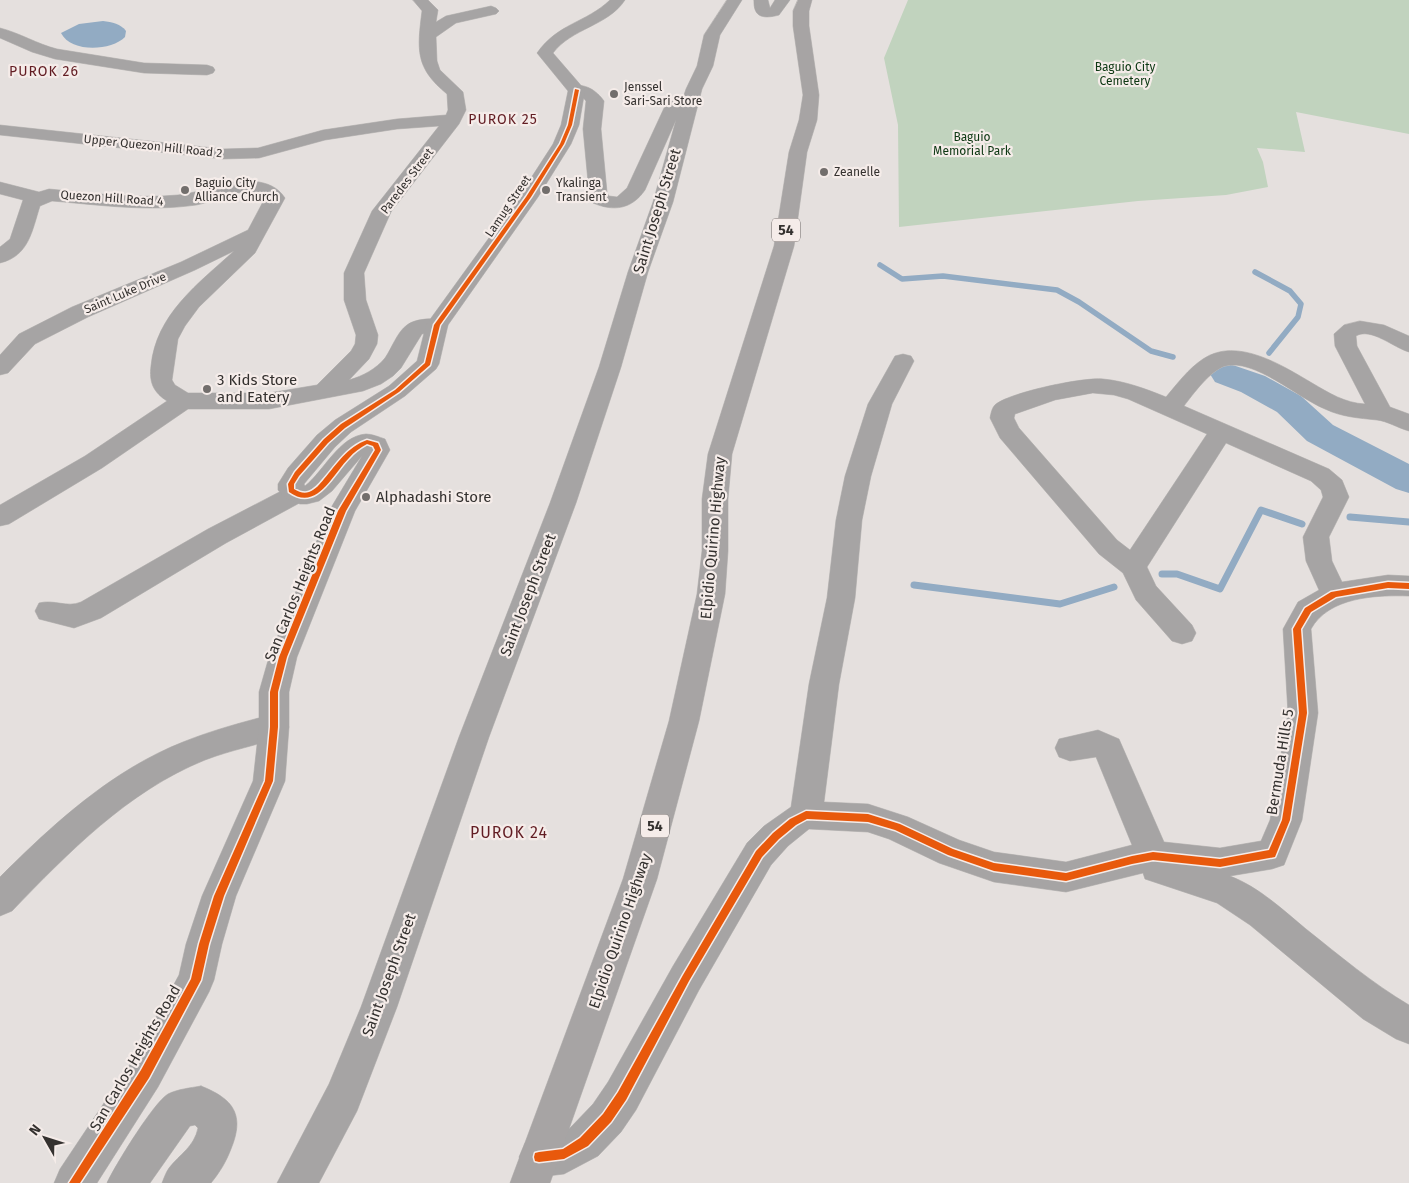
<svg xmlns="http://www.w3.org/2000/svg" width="1409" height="1183" font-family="'Fira Sans',sans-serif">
<rect width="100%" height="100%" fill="#e5e0de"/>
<!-- green -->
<path fill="#c1d3be" d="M908,0H1409V134L1296,112L1305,152L1257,148L1263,162L1268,187L1226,195L1138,201L899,227L898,125L884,58Z"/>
<!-- water -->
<path fill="#92abc3" d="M103,21C112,22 121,24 126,31L125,37C111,51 71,53 61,33L79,24Z"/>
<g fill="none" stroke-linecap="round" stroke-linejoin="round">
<!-- stream-far1 -->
<path stroke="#92abc3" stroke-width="5.5" d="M880,265L902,279L943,276L1057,290L1079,302L1151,351L1173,357
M1255,272L1290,291L1301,304L1298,317L1269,353"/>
<!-- stream -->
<path stroke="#92abc3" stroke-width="7" d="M1350,517L1409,522
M1162,574H1177L1220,589L1261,510L1302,524
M914,585L1060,604L1114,587"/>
<!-- river -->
<path fill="#92abc3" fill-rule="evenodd" d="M1227,363L1265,376L1301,396L1333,425L1409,464V493L1396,489L1307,441L1277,412L1241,392L1215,382L1210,374L1215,366Z"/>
<defs>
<path id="minor" d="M413,0H428L438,10L436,22L446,16L491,6L496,8L499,11L496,14L456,23L436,37L437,61L440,70L463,92L466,110L459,124L391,212L364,273L366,300L378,335L377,344L369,359L349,380C363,376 376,369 385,358C392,348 397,332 407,325C416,318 434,318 445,320L448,325L445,330L422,334L401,368L393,376L381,384L363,391L269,409H188L102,468L9,524L0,526V505L85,456L167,401C153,392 149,382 151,366C156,314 199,283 234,251L195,270L88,317L35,344L8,373L0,375V355L19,334L72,307L181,262L248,230L265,198C248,182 216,202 196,205C148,212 100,205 52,201L40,206C32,231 29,256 0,263V247L10,239L23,200L0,194V182L39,192L49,189C92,193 135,199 178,195C200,193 234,178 253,181C267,183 277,186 285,198L255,253L199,307L185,326L178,339L172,380L175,385L188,393H269L317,385L351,351L355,344L356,335L344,300V273L372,211L439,126L397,129L325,140L259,158L223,159L0,135V125L223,149L258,148L323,130L397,119L446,115L448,110L447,94C415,68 417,50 422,11Z
M727,0H742L720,35L713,66L702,89L673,202L648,272L621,367L576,503L489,737L397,1007L357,1111L319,1183H277L329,1084L361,1007L459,737L550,503L599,367L628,272L653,202L676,120L645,190C632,209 614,212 593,203L589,192L583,129L586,101C582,95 573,97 569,90L571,86C585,83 596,90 604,101L601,129L607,192L609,196L617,197L627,188L665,106L668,102L674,101L681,104L686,89L697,66L704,35Z
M754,0H768L770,8L775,0H790L779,15C764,19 753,18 754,0Z
M0,28C20,33 37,44 57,49L144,63L207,65L213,67L215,70L213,73L207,75L144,73L55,59L32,52L0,38Z
M1360,321L1384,325L1409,336V352C1394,348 1371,327 1356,336L1357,346L1390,407L1409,414V431C1398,428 1387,421 1377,420C1358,418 1342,417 1325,409C1298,398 1254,358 1225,366C1211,370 1193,394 1184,406L1329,469L1342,480L1349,497L1329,537L1332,561L1342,582L1388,575L1409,576V596C1375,595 1329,597 1311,629L1318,713L1302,820L1284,865L1272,869L1230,876C1259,887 1283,910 1306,929C1340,956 1372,983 1409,1005V1044L1396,1039L1363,1019L1250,925L1217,903L1145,879L1143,873L1066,892L994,882L939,863L889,839L868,832L809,829L788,846L771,865L699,990L636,1110L621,1132L598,1156L564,1174L539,1177L525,1171L519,1157L525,1143L539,1137L559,1135L570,1128L593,1104L608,1082L673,966L747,843L764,826L791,807L809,684L827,598L836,520L845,476L868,404L895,356L903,354L911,356L914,361L892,404L871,476L862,520L855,598L839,684L824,802L868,804L908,817L959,840L994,852L1066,862L1132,845L1096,757L1070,761L1059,757L1055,748L1059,739L1098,730L1119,739L1164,842L1220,848L1261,841L1270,820L1288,713L1283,629L1298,602L1319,590L1306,561L1303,537L1323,497L1321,490L1311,481L1226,443L1147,567L1156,586L1192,625L1196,633L1192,641L1182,644L1172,641L1136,600L1123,573L1099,554L1000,438L990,418C991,413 992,407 996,404C1012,392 1083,377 1103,379C1125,381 1146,389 1166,397C1177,384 1188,369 1203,359C1237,336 1283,366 1312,383C1329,393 1345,403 1365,404L1335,346L1334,334L1344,325ZM1093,393L1114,395L1128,399L1207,434L1130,550L1117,540L1019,428L1014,418L1015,414L1055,400Z
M296,485L305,488L309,494L305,500L226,543L101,618L74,628L39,619L35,611L39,603C54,599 67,608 81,602L208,529L287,488Z
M274,714L285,718L289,727L285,736C258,745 231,750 205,760C128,791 68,853 12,911L0,916V877C53,824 112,770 183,742C213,730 243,722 274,714Z"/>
<path id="tertiary" d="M610,0H625C608,26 572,28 553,53L585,90L579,125L571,144L538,197L448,325L439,364L436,369L405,396L351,432L335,447L304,484L305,486C324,471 339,436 366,434C372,434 379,437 385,439L390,450L355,511L297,657L289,692V727L285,781L236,896L222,944L214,980L209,992L158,1087L97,1183H54L60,1169L132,1061L179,975L186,944L202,896L253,781L259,727V692L269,657L329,511L362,456L332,491L319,501L307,504H300L285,498L278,490V484L288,468L317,435L335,420L389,386L417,361L426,325L520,195L553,144L561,125L568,91L537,53C558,23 586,23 610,0Z
M201,1086C234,1099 245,1115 231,1149C226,1162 220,1172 211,1183H162C164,1178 166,1172 169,1168C180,1154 194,1147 198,1128L195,1125L190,1126L150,1183H107C114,1167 154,1102 168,1094C178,1089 190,1088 201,1086Z"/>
<path id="trunk" d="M798,0H812L809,11V26L819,95L817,120L807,152L794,246L732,454L728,499V551L725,594L699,721L657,879L550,1183H510L623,879L669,721L697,594L702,551V499L708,454L774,246L789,152L799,120L803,95L793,26V11Z"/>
</defs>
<!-- minor casing -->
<use href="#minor" stroke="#c1bebc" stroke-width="1"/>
<!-- tertiary casing -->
<use href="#tertiary" stroke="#c1bebc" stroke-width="1"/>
<!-- trunk casing -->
<use href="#trunk" stroke="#c1bebc" stroke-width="1"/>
<!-- minor -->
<use href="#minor" fill="#a6a4a4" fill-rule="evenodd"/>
<!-- tertiary -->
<use href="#tertiary" fill="#a6a4a4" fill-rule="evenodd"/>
<!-- trunk -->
<use href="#trunk" fill="#a7a4a4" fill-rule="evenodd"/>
<defs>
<path id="cycleway" d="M575,89L579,90L572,125L564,144L531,197L440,325L430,365L399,392L345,428L328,443L299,476L294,484V489C299,492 304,494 309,492C315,490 320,484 324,479C337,464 347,447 367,440L378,443L381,450L346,511L287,657L278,692V727L273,781L224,896L209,944L201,980L149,1078L80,1183H69L141,1070L191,979L199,944L214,896L265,781L270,727V692L279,657L338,511L375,450L373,446L367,444C360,448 354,452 349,458C332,475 317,512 289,492L288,484L295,472L324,439L341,424L395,390L425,363L434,325L526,197L560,144L568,125Z
M1388,582L1409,583V589L1388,588L1336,597L1311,612L1301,629L1307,713L1290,820L1275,857L1220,867L1153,860L1132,864L1066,881L994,871L948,855L895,830L868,822L807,819L796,825L779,839L762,857L689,981L626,1100L611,1122L588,1146L564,1159L539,1162L535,1161L534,1157L535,1153L539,1152L563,1149L580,1138L603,1114L618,1092L683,975L756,851L773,833L790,819L806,811L868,814L900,824L953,849L994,863L1066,873L1132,856L1153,852L1220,859L1269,850L1282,820L1299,713L1293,629L1305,608L1331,592Z"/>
</defs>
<!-- cycleway casing -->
<use href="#cycleway" stroke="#f5ece9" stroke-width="3"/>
<!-- cycleway -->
<use href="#cycleway" fill="#e8590c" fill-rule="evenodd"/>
</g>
<!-- markers -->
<g fill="#726e6c" stroke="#f5ece9" stroke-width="2">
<circle cx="614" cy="94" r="5"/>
<circle cx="824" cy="172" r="5"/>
<circle cx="185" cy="190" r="5"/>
<circle cx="546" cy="190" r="5"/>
<circle cx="207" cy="389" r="5"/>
<circle cx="366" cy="497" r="5"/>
</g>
<g text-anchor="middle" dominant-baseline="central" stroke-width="4.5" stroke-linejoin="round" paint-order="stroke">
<!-- far-park labels -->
<g font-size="12" fill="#0d3813" stroke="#f5ece9">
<text x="1125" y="67">Baguio City<tspan x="1125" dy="14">Cemetery</tspan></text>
<text x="972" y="137">Baguio<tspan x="972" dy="14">Memorial Park</tspan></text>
</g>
<!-- far-poi labels -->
<g font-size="12" fill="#34312f" stroke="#f5ece9" text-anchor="start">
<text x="624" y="87">Jenssel<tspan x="624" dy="14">Sari-Sari Store</tspan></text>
<text x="834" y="172">Zeanelle</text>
<text x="195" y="183">Baguio City<tspan x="195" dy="14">Alliance Church</tspan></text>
<text x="556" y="183">Ykalinga<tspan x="556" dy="14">Transient</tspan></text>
</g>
<!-- far-street labels -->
<g font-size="12" fill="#34312f" stroke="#f5ece9">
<text transform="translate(153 146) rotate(6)">Upper Quezon Hill Road 2</text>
<text transform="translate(407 181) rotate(-53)">Paredes Street</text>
<text transform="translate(112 198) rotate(4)">Quezon Hill Road 4</text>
<text transform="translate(508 206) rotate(-56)">Lamug Street</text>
<text transform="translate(125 293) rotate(-23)">Saint Luke Drive</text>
</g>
<!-- far-neighbourhood labels -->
<g font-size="14" letter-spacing="1" fill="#621d23" stroke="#f5ece9">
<text x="44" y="71">PUROK 26</text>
<text x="503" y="119">PUROK 25</text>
</g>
<!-- shield labels -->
<g fill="#f5ece9" stroke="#6e6967" stroke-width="1">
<rect x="772" y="218.5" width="28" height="23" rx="4"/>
<rect x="641" y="814.5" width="28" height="23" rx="4"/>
</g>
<g font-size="14" font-weight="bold" fill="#34312f">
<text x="786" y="230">54</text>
<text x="655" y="826">54</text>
</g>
<!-- street labels -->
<g font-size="15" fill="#34312f" stroke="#f5ece9">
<text transform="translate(657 211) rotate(-73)">Saint Joseph Street</text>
<text transform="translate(713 538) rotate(-85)">Elpidio Quirino Highway</text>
<text transform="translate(300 584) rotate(-68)">San Carlos Heights Road</text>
<text transform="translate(528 595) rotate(-69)">Saint Joseph Street</text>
<text transform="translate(1280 762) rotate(-81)">Bermuda Hills 5</text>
<text transform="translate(620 931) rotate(-71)">Elpidio Quirino Highway</text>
<text transform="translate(389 975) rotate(-70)">Saint Joseph Street</text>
<text transform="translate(135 1058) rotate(-60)">San Carlos Heights Road</text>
</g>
<!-- poi labels -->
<g font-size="15" fill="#34312f" stroke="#f5ece9" text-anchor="start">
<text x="217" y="380">3 Kids Store<tspan x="217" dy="17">and Eatery</tspan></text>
<text x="376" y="497">Alphadashi Store</text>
</g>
<!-- neighbourhood labels -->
<g font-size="16" letter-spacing="1" fill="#621d23" stroke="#f5ece9">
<text x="509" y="832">PUROK 24</text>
</g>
</g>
<!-- north arrow -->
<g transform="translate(45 1138) rotate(309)" stroke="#f5ece9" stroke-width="4" paint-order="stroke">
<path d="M0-4L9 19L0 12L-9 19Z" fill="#34312f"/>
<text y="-8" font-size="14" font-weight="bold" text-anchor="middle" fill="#34312f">N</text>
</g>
</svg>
